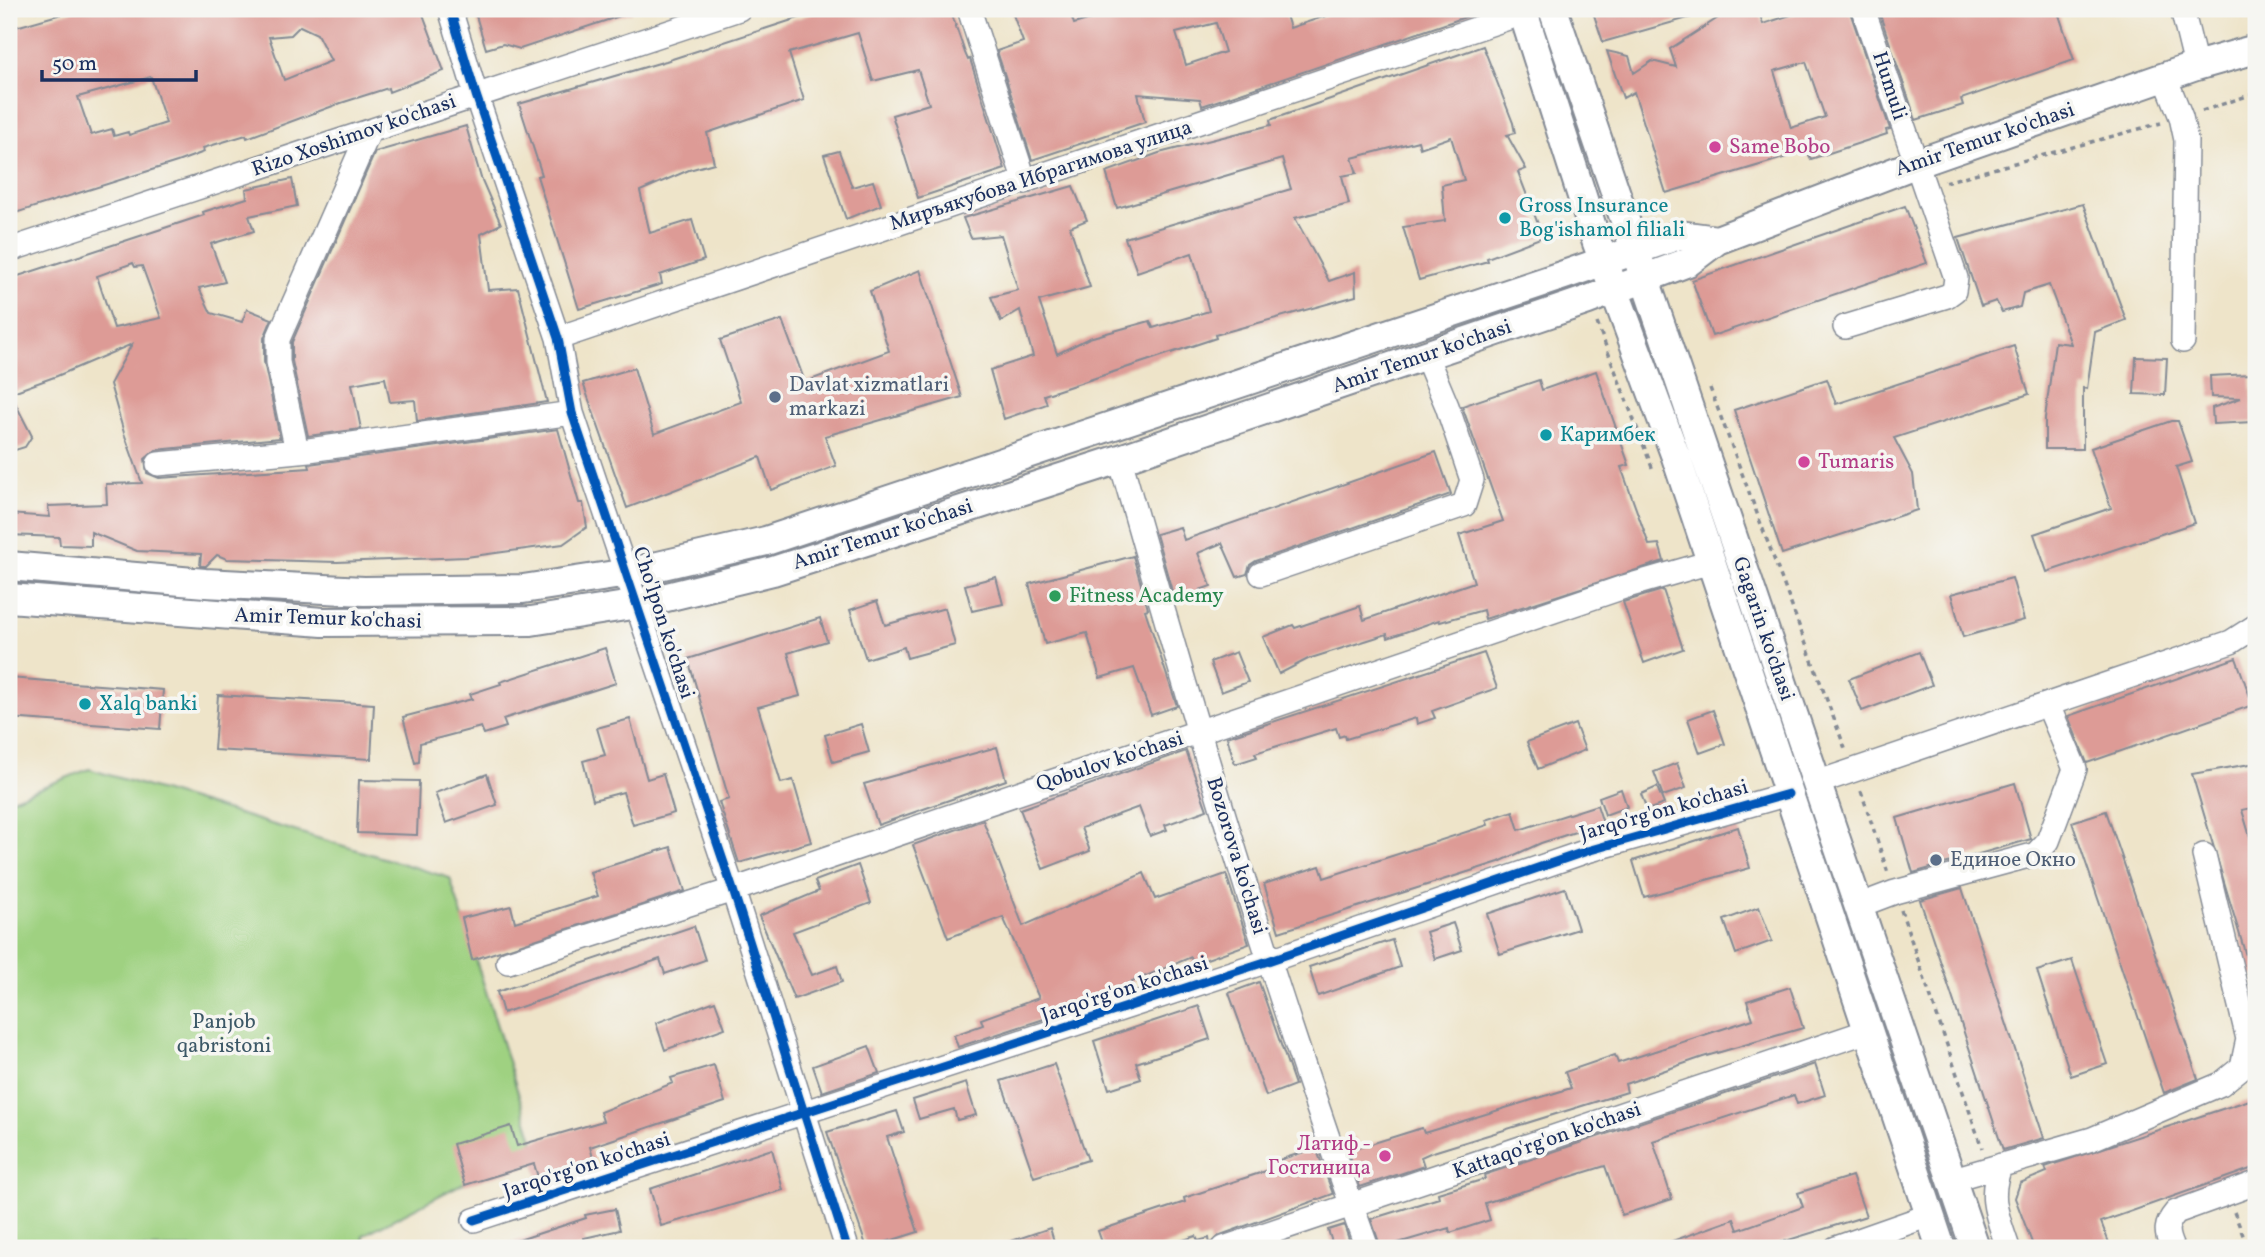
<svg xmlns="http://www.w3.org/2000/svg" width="2265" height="1257" font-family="Vollkorn,serif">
<rect width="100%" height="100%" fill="#f6f6f2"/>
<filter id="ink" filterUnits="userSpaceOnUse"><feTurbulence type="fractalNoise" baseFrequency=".0143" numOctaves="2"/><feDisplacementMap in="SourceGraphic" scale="14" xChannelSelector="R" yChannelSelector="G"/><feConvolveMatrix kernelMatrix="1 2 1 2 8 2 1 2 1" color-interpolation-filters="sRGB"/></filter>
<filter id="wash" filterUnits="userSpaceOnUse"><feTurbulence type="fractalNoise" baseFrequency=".00686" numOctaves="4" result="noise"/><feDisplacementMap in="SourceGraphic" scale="28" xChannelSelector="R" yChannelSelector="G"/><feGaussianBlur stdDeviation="1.57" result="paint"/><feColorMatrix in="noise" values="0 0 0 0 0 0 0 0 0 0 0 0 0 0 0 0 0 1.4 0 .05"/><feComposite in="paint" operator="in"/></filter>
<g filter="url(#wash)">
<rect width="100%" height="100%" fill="#eee4c9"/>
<!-- green -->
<path fill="#9fd181" stroke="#5d8070" stroke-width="2" d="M89,769L450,878L535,1146L363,1235L365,1248H9V800Z"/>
<g id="blocks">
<!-- building -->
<path fill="#dd9b96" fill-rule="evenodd" d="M79,9H421L444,71L389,92L388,88L341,103L247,138L246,135L203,148L204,152L177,162L9,215V29ZM300,26L317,34L331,61L284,80L269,37L291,35ZM151,77L166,123L129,135L128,132L114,136L112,129L91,135L78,97Z
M474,9H632V12L520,49L503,44L486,49Z
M826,9H950L965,53L968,60L970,59L1005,169L918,198L892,115L929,104L918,70L873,81L858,33L789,53L804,100L707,133L714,163L689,170L640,191L650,233L692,220L704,260L660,275L662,284L579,309L537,176L542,175L519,104L666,61Z
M1011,9H1069L1074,24L1124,9H1284L1290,28L1326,16L1323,9L1483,11L1202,106L1200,99L1138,94L1145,122L1032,160L997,51L1023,42ZM1216,23L1225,52L1186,65L1176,33Z
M1592,9H1702V14L1603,42Z
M1732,9H1758L1763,24L1809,9H1849L1890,129L1886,130L1887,134L1811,159L1807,151L1666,193L1634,92L1623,98L1607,51L1629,56L1634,73L1652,61L1676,67L1670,49ZM1806,62L1825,117L1791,128L1774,71Z
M1878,9H2057L2074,60L1961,99L1963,105L1916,120Z
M1483,46L1513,123L1515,133L1507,135L1526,169L1518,172L1543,237L1487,258L1488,261L1419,280L1403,227L1445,221L1442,185L1464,180L1451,137L1420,148L1418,141L1352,158L1357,173L1342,176L1349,204L1295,218L1329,281L1355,272L1356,296L1215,335L1216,338L1044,395L1047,404L1004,419L990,370L1033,356L1020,310L1001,321L991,297L1018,290L1001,235L971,238L963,218L1073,186L1087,220L1070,227L1090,287L1039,301L1057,354L1089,338L1150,321L1153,328L1209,311L1192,253L1137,272L1125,238L1291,189L1282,159L1117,208L1106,172L1159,153L1271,125L1270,120Z
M466,126L481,178L501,224L481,234L488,290L518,288L547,402L417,421L415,400L390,402L385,378L352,384L361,429L308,436L292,361V342L375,152Z
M839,151L852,187L873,181L881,205L846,219L824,155Z
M292,179L297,206L249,216L254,231L211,244L225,282L199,288L211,313L242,322L247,309L272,319L264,338V362L280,438L156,450L145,459L147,473L159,478L310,468L309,464L558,429L579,503H583L587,527L563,544L466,557L337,562L227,559L217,555L206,566H200L201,554L137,551L91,532V546L60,545L59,537L9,535V514L50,517L48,506L107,504L106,484L142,483L124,433L110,384L132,344L57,376L10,393L32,436L25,447L9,452V279L204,215L203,212L247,198L246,189ZM133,263L135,267L142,266L161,318L114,328L97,276Z
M2083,204L2126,320L2095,332L2087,389L2083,388V449H2045V418L2055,342L2071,344L2049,285L2023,293L2020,307L2002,312L1996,301L1981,306L1958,238Z
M1905,206L1927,263L1712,336L1692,280Z
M920,270L962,397L825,436L836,466L771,490L760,457L627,508L583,383L634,368L654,434L741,402L720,340L782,320L805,382L889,351L870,291Z
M2014,346L2029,394L1894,438L1913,474L1917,510L1782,554L1734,410L1827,379L1836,404Z
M2136,357L2167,358L2165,395L2134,394Z
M1596,371L1629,465L1621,467L1649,545L1659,544L1664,561L1485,619L1483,610L1440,622L1439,620L1388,638L1387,634L1308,659L1279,674L1263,637L1293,625L1295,628L1360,606L1364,620L1474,582L1459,535L1503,521L1462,406L1539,380L1542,390Z
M2251,374L2253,422L2213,424L2212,408L2241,398L2211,397L2210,376Z
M2171,421H2178L2192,462L2176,467L2194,523L2047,572L2034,534L2111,508L2091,448Z
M1436,452L1451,494L1256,561L1250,565L1247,574L1237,577L1222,543L1198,553L1211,586L1200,590L1201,595L1175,602L1156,534L1180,527L1184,540Z
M1133,556L1148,609L1145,610L1177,706L1151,715L1134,668L1100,678L1087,633L1045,644L1029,584Z
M996,577L1003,604L972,611L965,585Z
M2012,578L2024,620L1963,637L1951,594Z
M1663,590L1683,649L1644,663L1623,602Z
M877,601L885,625L945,608L955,645L907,658L904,647L866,659L850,610Z
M820,618L827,641L788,653L800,696L758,707L781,783L793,780L811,842L739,863L719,802L729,799L688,659Z
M605,648L616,683L503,719L506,727L484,734L481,727L420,743L419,762L415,763L403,717L472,699L470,694L501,684L500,682Z
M1236,652L1248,682L1221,692L1210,662Z
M1919,652L1932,685L1862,711L1849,679Z
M1484,653L1497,688L1432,711L1435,718L1417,724L1416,718L1346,739L1345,735L1339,737L1336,728L1255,753L1257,757L1235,764L1227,737Z
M2236,658L2253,705L2087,763L2068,716Z
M9,678L163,690L160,729L9,718Z
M218,695L374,704L371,759L214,750Z
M1713,710L1725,744L1700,753L1688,719Z
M630,719L647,779L663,774L674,813L633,825L623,792L593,800L583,761L605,755L597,728Z
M861,724L869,752L833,762L825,735Z
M1575,724L1585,750L1538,769L1527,742Z
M997,747L1006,780L878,825L864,784Z
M1186,751L1207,810L1165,825L1167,830L1150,836L1139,807L1081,828L1090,851L1043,869L1020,809Z
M1677,763L1686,788L1663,796L1654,772Z
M2256,763V807L2242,810L2256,857V975L2252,976L2192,774Z
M487,774L497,805L446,823L435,793Z
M359,780L419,781L417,835L357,833Z
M2015,783L2031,839L1913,873L1897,818Z
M1657,787L1664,804L1647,810L1641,794Z
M1621,789L1627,807L1605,815L1599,797Z
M1597,805L1603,823L1541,843L1499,862L1279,932L1264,884L1320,866L1324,878L1488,825L1486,820L1513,811L1519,830Z
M2106,811L2198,1079L2164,1093L2072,822Z
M983,820L1023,926L1144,873L1155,899L1226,874L1249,944L1193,964L1191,957L1044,1019L958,1047L954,1035L983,1025L981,1019L1039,998L1003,917L948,938L913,845Z
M1738,827L1750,868L1644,897L1633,861Z
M671,847L685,891L472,960L462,918L511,906L515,922L598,896L590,872Z
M858,865L871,903L793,932L812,975L837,966L842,982L794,999L759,916L819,891L815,881Z
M1565,888L1578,929L1500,954L1487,914Z
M1962,888L2044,1138L2003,1150L1920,900Z
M1759,907L1772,941L1736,954L1724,920Z
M1453,923L1462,950L1435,959L1426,932Z
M694,926L705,960L665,974L660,959L503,1013L497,992Z
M1392,940L1400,967L1318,996L1309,967Z
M2072,960L2107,1064L2071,1076L2037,971Z
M1259,982L1295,1085L1266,1096L1229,993Z
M1790,987L1803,1028L1703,1057L1625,1084L1627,1092L1430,1153L1421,1157L1424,1166L1360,1187L1344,1141L1355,1138L1358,1148L1422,1128L1424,1133L1571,1088L1565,1072L1615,1055L1618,1063L1753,1019L1747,1001Z
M715,1001L725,1028L665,1050L656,1023Z
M1199,1006L1210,1039L1136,1063L1141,1079L1109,1089L1094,1041Z
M869,1046L879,1073L822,1092L813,1066Z
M1054,1064L1088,1160L1034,1177L1001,1081Z
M1815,1064L1825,1095L1797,1104L1794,1095L1653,1141L1672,1199L1622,1215L1605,1166L1485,1203L1490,1220L1450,1233L1449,1228L1381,1248L1371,1219L1439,1198L1438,1193L1485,1179L1484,1175Z
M714,1065L725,1102L590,1147L594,1161L538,1177L534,1164L465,1185L453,1144L511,1126L517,1146L603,1121L600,1112L673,1083L671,1078Z
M966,1083L976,1115L957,1120L954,1109L919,1119L913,1100Z
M2256,1098V1167L2101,1222L2111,1248H2034L2015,1198L2020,1183L2047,1172L2045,1167Z
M897,1111L904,1132L887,1137L918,1232L867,1248L827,1132Z
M1316,1148L1333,1194L1220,1235L1210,1245L1209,1238L1198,1241L1196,1236L1158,1248H1104L1098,1231L1185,1202L1184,1198L1272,1169L1270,1163Z
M772,1149L783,1190L661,1226L650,1189Z
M1852,1176L1866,1216L1763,1248H1653L1734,1219L1738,1230L1803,1207L1798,1193Z
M615,1209L620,1230L584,1238L586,1244L572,1248H505L504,1245L586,1218L585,1215Z
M1344,1225L1352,1248H1334L1328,1230Z
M1050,1228L1056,1248H1001L1000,1245Z"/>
</g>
</g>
<g filter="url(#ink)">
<use href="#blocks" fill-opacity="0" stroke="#848a94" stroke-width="2"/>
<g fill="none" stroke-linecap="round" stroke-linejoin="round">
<defs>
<path id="minor" d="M450,9L476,95L558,338L572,413L733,890L847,1248
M969,9L1025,182
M2182,9L2196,66
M2165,77L2181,117L2186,140L2183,341
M9,250L739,9
M1845,327L1947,296L1954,291L1956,278L1863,9
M558,338L1523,13
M297,451L278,362V339L369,132
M1120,459C1195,724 1273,989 1367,1248
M158,464L309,450L572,413
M1261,574L1464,505L1472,480L1447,406L1426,356
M1816,783L2231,642L2256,626
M1858,906L1895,892L2036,854L2048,841L2075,769L2048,705
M508,962L742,887L1624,587L1711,562
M2001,1165C1987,1197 1998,1217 2008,1248
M1950,1180L2092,1139L2221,1084L2242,1067L2248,1039L2204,855
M474,1220L1268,961L1587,851L1788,794
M1224,1248L1868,1031
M1836,1248L1930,1215
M2172,1248C2165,1232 2165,1225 2176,1212L2256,1183"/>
<path id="major" d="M1522,9L1597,243L1676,457L1941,1248
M1553,9L1975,1248
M9,566L205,583L364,591L523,589L628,573L766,541L1564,275L1679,235L1717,240
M9,598L323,622L531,621L638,604L773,571L1120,459L1588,300L1688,262L1717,240L1915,164L2196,66L2256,49"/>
</defs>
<!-- minor casing -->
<use href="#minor" stroke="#848a94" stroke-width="26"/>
<!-- major casing -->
<use href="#major" stroke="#848a94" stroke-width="32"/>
<!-- path -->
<path stroke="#848a94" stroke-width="3.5" stroke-dasharray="5 5" stroke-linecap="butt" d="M2202,111L2256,93
M1945,182L2161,123
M1597,323L1653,470
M1710,388L1846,751
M1861,791L1888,873
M1901,910L1982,1148
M2234,1212L2248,1248"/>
<!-- minor -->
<use href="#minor" stroke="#fff" stroke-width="23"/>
<!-- major -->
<use href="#major" stroke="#fff" stroke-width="28"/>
<defs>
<path id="cycleway" d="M450,9L476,95L558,338L572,413L733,890L847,1248
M474,1220L1268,961L1587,851L1788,794"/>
</defs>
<!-- cycleway casing -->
<use href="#cycleway" stroke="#f6f6f2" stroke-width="13"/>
<!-- cycleway -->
<use href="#cycleway" stroke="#0057b8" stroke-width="9"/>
</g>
</g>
<!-- markers -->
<g fill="#d1479c" stroke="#f6f6f2" stroke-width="2.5">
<circle cx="1715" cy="147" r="7"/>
<circle cx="1804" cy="462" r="7"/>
<circle cx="1385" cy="1156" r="7"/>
</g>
<g fill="#0f9aa8" stroke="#f6f6f2" stroke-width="2.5">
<circle cx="1505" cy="218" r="7"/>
<circle cx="1546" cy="435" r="7"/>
<circle cx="85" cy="704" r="7"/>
</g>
<g fill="#5c6f8a" stroke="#f6f6f2" stroke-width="2.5">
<circle cx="775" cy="397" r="7"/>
<circle cx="1936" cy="860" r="7"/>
</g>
<circle fill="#2e9e5b" stroke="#f6f6f2" stroke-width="2.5" cx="1055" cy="596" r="7"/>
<g text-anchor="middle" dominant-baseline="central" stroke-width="7" stroke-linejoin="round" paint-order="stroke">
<!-- street labels -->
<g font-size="21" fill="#1b2f5e" stroke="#f6f6f2">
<text transform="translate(1889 86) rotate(72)">Humuli</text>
<text transform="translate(354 136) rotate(-19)">Rizo Xoshimov ko'chasi</text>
<text transform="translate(1985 140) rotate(-19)">Amir Temur ko'chasi</text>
<text transform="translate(1041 176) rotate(-18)">Миръякубова Ибрагимова улица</text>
<text transform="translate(1422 357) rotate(-19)">Amir Temur ko'chasi</text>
<text transform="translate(883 535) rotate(-18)">Amir Temur ko'chasi</text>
<text transform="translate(328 619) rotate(2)">Amir Temur ko'chasi</text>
<text transform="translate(663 623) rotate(72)">Cho'lpon ko'chasi</text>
<text transform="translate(1763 629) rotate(71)">Gagarin ko'chasi</text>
<text transform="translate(1110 762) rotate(-18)">Qobulov ko'chasi</text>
<text transform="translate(1664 811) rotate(-16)">Jarqo'rg'on ko'chasi</text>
<text transform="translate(1236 856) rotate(73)">Bozorova ko'chasi</text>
<text transform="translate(1125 990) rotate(-18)">Jarqo'rg'on ko'chasi</text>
<text transform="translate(1547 1141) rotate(-19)">Kattaqo'rg'on ko'chasi</text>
<text transform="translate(587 1166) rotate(-18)">Jarqo'rg'on ko'chasi</text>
</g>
<!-- hotel labels -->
<g font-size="21" fill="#b23c85" stroke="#f6f6f2" text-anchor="start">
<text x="1729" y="147">Same Bobo</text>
<text x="1818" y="462">Tumaris</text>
<text x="1371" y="1144" text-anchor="end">Латиф -<tspan x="1371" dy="24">Гостиница</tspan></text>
</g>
<!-- culture labels -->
<g font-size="21" fill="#0d838f" stroke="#f6f6f2" text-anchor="start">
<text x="1519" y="206">Gross Insurance<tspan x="1519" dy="24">Bog'ishamol filiali</tspan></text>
<text x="1560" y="435">Каримбек</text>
<text x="99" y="704">Xalq banki</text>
</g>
<!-- service labels -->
<g font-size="21" fill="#4e5e75" stroke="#f6f6f2" text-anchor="start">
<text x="789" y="385">Davlat xizmatlari<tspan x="789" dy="24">markazi</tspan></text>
<text x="1950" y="860">Единое Окно</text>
</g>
<!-- leisure labels -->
<g font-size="21" fill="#27864d" stroke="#f6f6f2" text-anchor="start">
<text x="1069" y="596">Fitness Academy</text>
</g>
<!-- park labels -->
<g font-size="21" fill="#3c5867" stroke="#f6f6f2">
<text x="224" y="1022">Panjob<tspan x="224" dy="24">qabristoni</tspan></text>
</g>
</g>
<!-- margin -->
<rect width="2265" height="1257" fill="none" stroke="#f6f6f2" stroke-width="35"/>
<!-- scale -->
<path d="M42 70v10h154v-10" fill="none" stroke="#1b2f5e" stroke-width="3.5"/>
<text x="52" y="70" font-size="21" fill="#1b2f5e" stroke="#f6f6f2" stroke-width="5" paint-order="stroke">50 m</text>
</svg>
